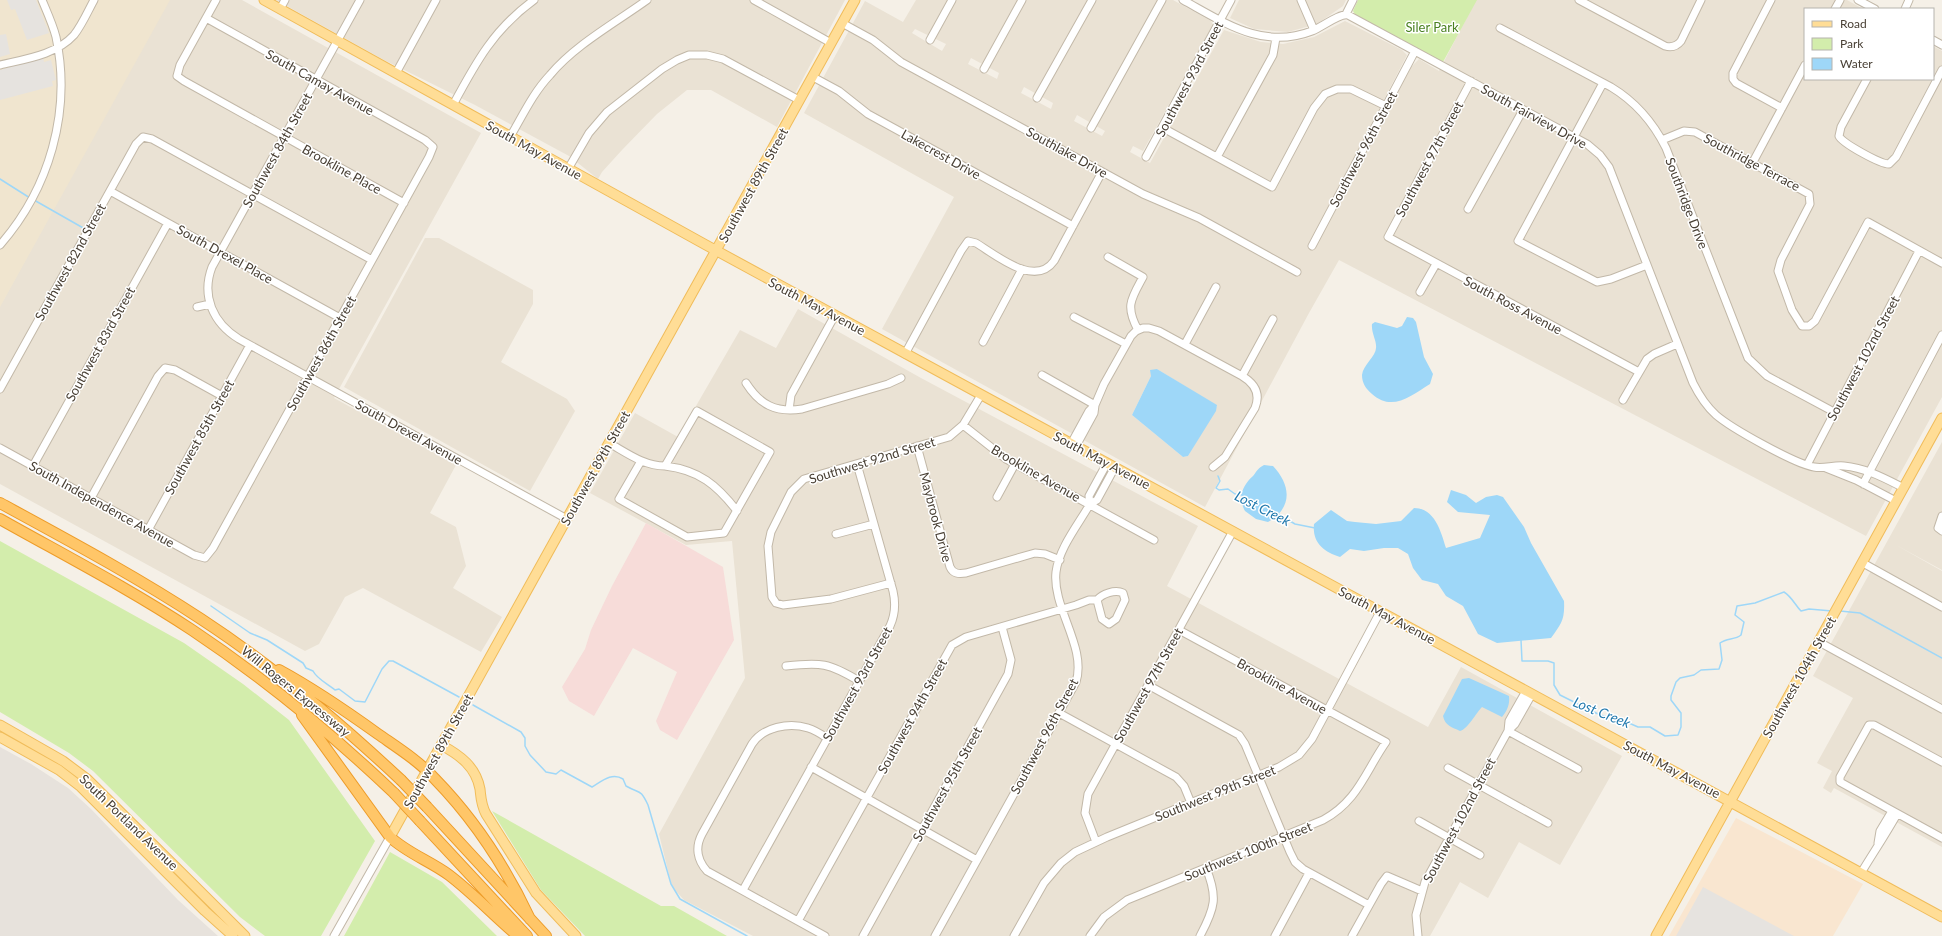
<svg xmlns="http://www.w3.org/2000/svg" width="1942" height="936" font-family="Lato,sans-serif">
<rect width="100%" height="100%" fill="#f5f0e7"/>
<!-- residential -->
<path fill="#eae2d4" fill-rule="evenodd" d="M169,0H242L481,133L334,398L456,465L430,513L456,527L466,566L453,588L502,617L481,652L363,588L345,597L319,644L305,651L0,484V306Z
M276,0H845L777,127L711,90H687L657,114L622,150L602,172L598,179L569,156L475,105L384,60Z
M916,0H1173L1211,21L1213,25L1143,151L1133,146L1130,152L1150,163L1224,30L1261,42L1283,44L1314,37L1345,21L1402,50L1407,55L1309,245L1313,246L1409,69L1419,59L1439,71L1476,0H1847L1863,9H1805V79H1933V46L1942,51V397L1866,536L1339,260L1309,313L1205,507L882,329L954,197L804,113L865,1L903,22ZM915,29L946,44L942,51L912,33ZM971,58L999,73L997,79L968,64ZM1024,87L1053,103L1051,109L1021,93ZM1077,115L1105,131L1102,136L1074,121ZM1157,369L1217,406L1188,456L1183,457L1132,415L1151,376Z
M1239,0H1346L1343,6L1317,24L1288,32L1254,29L1230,18Z
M425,238H439L533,290V304L501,362L567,399L575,411L530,491L344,387Z
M798,309L921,378L1198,526L1167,586L1428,727L1461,667L1622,756L1560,865L1519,842L1488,898L1460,882L1430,936H753L684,900L675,890L671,883L659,834L745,678L732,541L686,545L590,493L635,413L678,437L740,330L776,348Z
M1942,442V570L1896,545L1942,571V847L1834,788L1831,793L1823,788L1832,771L1817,763L1853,698L1813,676Z"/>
<!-- commercial -->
<path fill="#f9e6d0" d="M1736,818L1863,884L1833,936H1669Z"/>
<!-- industrial -->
<path fill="#e7e2dc" d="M0,747L31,764L68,788L91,809L178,900L218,936H0Z"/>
<!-- education -->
<path fill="#f0e5cf" d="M0,0H170L0,307Z"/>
<!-- medical -->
<path fill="#f7dcd9" d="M646,523L723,567L734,640L677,740L660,730L656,721L677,672L633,648L594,716L569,701L562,687L585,649L591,630L612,586Z"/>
<!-- green -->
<path fill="#d3edac" d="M1358,0H1477L1443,62L1356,16L1353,11Z
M0,541L184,643L243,684L289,720L375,841L321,936H265L240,917L93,771L69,753L0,712Z
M492,811L661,906H674L727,936H585L541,890Z
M390,852L442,882L497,936H344Z"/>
<!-- parking -->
<path fill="#e6e3df" d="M7,0H36L49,33L27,40L15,9L11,10Z
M6,34L10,54L0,57V35Z
M43,57L44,62L51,60L56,80L52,81L53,86L0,100V70Z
M1703,887L1794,936H1676Z"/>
<!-- water -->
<path fill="#9ed7f8" d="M1407,317L1413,318L1416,322L1424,357L1433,374L1430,384C1411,396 1392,412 1372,394C1366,389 1362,383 1362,375C1363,365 1376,356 1376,348C1377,341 1371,333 1372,324L1375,322L1397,328L1402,326Z
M1157,369L1217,405L1216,411L1188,456L1183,457L1132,415L1151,376L1150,370Z
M1264,465L1273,466C1291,485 1293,508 1268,522L1256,519L1245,511C1237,497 1243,485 1253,476C1257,471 1258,468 1264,465Z
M1451,490L1466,495L1476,503L1486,497L1497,495L1503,497L1524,527L1531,543L1564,601C1565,620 1561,624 1551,638L1497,643L1478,634L1463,606L1446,596L1438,584L1422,580L1413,568L1408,554L1398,548H1384L1364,551L1350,549L1340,557C1324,552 1312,543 1314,524L1331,510L1347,521L1355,522L1376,524L1401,521L1414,508C1435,508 1441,532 1446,548L1480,538L1490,515L1458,512L1447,502Z
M1469,678L1509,696C1510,705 1507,711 1502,717L1482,707C1476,713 1468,729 1460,731C1452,727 1445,726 1443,716L1462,679Z"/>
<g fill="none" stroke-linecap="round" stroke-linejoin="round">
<!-- stream -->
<path stroke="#9ed7f8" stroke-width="1.5" d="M0,179L30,198
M34,200L85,229
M1218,476L1220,481L1216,488L1219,490L1228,489L1235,494L1243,495
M1278,514L1295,524L1315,528
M211,606L250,633L267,640L303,663L306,668L313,671C317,679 328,684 335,690L339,689L355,701L365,702L382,669L389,661H393L459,697
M1840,611L1860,613L1942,658
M1521,640L1522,661H1548L1554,663V685L1560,695L1600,715L1622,720L1638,727H1650L1665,736L1678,735L1681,727V713L1671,700V696L1676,682L1680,678L1694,675L1701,670L1719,669L1722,660L1720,643C1727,638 1735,640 1741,635L1744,622L1735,615L1737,606L1755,603L1784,592C1792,597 1795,605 1801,611L1809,609L1832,611
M473,705L521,732L525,738V746L530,755L546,772L556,774L561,770L592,787C602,781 612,772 623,779L626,786C640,794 640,788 648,805L671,884L680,899L747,936"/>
<defs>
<path id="minor" d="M216,0L180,65L177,76L184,81L404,203
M360,0L212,267C201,296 213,323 239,339L567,519
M754,0L831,43
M1183,0C1225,23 1263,50 1312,31C1322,27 1340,13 1348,15L1587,144L1600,155L1609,167L1693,383C1699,395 1706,406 1716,415C1731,428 1795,464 1814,467C1824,469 1833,465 1844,466C1866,468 1884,478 1904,488
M1301,0L1314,30
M1579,0L1665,46C1672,48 1677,46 1681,41L1701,0
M1771,0L1733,73V79L1736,83L1782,108
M1858,0L1875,9
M280,9L285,0
M1835,9L1840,0
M1905,9L1909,0
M1346,14L1353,0
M842,23L873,40L901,62L1143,194L1199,218L1297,272
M1500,28L1611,87C1636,102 1653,122 1666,148L1748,358L1767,376L1834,412
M930,40L952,0
M1933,40L1942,45
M0,65C25,59 56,55 74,35C82,25 88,11 94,0
M984,69L1022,0
M396,73L436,0
M813,77L839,91L868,114L1073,226
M1867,79L1841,127L1839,136C1842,143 1880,164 1889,164L1896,157L1942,70
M1471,81L1388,237L1639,372
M1603,83L1518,241L1597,282L1611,279L1647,265
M1037,98L1092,0
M453,105C476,62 494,29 534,0
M1091,128L1162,0
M1163,128L1272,187L1314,108L1325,94L1337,89H1351L1386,106
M510,137C523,115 533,93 550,75C575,45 615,23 647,0
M1662,140L1684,131L1695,132L1809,194L1810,204L1781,260L1778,271L1792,310L1802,326H1809L1815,321L1868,222L1942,263
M1146,157L1231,0
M1217,157L1273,55L1276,38
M1753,162L1805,65
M568,169L589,133L607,112L662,69L677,60L689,55H707L723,59L799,100
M110,191L340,318
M1468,209L1523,110
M0,245C49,189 72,112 56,37C53,25 47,12 42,0
M1312,246L1415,51
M1108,257L1143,277C1131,299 1125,306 1138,330
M1420,292L1436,264
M197,307L210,304
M1074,317L1126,344
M983,342L1022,269
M1185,344L1216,287
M905,354L961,251L968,241L976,243C996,255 1035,288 1054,261L1102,172
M1042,375L1095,405
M1242,376L1273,319
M746,383C760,405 776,413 802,409L888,384L901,378
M0,389L136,144L143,137L152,139L372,260
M1623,400L1647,359L1654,354L1677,344
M789,410L791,395L835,315
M963,425L1006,459L1154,540
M609,443C627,453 644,466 665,466L697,411L770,452L724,533L687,537L619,499L641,461
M1071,444L1089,411L1095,405
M917,446L950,567C953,574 959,574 966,573L1035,553L1045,554L1060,560
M1076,446L1094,413L1095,405L1104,384L1131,336L1136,331L1143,328H1149L1159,331L1242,376C1254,383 1261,393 1255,408L1225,457L1213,467
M0,448L194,555L205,558L213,548L429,157L433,147L425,140L206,18
M1807,465L1919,251
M33,466L168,223
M665,466C699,470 717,485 737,511
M1826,468L1856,480L1896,501
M1863,484L1942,335
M997,497L1015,464
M91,498L158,376L165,368L175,370L222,396
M1090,504L1089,496L1107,463
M1942,516L1938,528L1942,531
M148,530L250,345
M836,534L874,524
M1863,563L1942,607
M891,583L831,599L783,605L776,603L772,597L768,546L771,532L791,492L804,479L949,437L963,425L981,395
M1819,642L1942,709
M786,666C821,662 829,663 859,681
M1148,685L1239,735L1245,744L1290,852L1295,862L1303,869L1369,905
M1059,713L1176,777L1184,786L1191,803
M1508,731L1578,769
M1508,731L1509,721L1526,691
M1942,762L1874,725H1869L1840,777V782L1942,838
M811,767L977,860
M1448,768L1548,823
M1419,821L1480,855
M1096,842L1085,813L1088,794L1233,531
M1878,843L1880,831L1892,811
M1861,873C1873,853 1886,834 1897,814
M743,890L890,626C895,615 896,604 893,591L857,464
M798,921L952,645L966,637L1076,605L1089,600H1097C1102,594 1115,589 1123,593L1125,600L1116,619L1109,624L1102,619L1097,600
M334,936L390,837
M825,936L707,871C697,860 695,847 702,834L752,744C763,727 789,722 808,728C815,730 821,734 827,738
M863,936L1008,674L1011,660L1002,627
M935,936L1076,682C1087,647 1052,608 1056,572C1059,548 1078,525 1090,504L1097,500L1115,467
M1014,936L1044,883L1061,863L1075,852L1107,837L1279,767L1299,755L1312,739L1380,612
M1090,936L1104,917L1127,900L1323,820C1358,801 1365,772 1386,742L1179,630
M1200,936C1215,908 1218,897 1206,868
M1275,936L1309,873
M1352,936L1381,884L1387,876L1422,891
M1418,936L1416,915L1425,882L1508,731L1515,724L1532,694"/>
<path id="major" d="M264,0L706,245L1942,917
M0,725L63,761L87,779L245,936
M0,737L59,770L81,787L205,911L233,936
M441,745C460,755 476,767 480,789C481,798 481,805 486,814L536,893L576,936
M390,837L855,0
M1656,936L1942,418"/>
<path id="highway" d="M0,503C68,540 137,577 201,619C273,666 339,722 401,780
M0,519C64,555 130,589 192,630C264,678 331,733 394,793
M279,670C314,689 346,711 378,734C398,748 419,761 435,779C474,819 506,868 530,919
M302,715L390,837C407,853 430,861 449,875C474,894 494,916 518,936
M427,807L546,936
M420,821L527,936"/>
</defs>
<!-- minor casing -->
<use href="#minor" stroke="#c2b8a8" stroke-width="9"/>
<!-- major casing -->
<use href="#major" stroke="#f0bc5a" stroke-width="11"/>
<!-- highway casing -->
<use href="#highway" stroke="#ed9c29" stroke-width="12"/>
<!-- minor -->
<use href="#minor" stroke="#fff" stroke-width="7"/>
<!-- major -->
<use href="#major" stroke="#ffdd96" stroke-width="9"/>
<!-- highway -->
<use href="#highway" stroke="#ffc668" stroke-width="10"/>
<defs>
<path id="highway-bridge" d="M401,780L427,807
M394,793L420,821"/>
</defs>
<!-- highway-bridge casing -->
<use href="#highway-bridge" stroke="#ed9c29" stroke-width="12" stroke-linecap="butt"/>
<!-- highway-bridge -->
<use href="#highway-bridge" stroke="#ffc668" stroke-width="10"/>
</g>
<g text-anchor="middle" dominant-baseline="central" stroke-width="3" stroke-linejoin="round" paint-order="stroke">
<!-- park labels -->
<g font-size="13" fill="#4a8122" stroke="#fff">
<text x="1432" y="27">Siler Park</text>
</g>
<!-- street labels -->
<g font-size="13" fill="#494035" stroke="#fff">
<text transform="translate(1189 79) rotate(-62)">Southwest 93rd Street</text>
<text transform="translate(320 82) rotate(29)">South Camay Avenue</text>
<text transform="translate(1534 116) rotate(29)">South Fairview Drive</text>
<text transform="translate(1363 149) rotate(-62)">Southwest 96th Street</text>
<text transform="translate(277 150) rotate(-61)">Southwest 84th Street</text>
<text transform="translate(534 150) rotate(29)">South May Avenue</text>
<text transform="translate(1067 152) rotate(29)">Southlake Drive</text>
<text transform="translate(941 154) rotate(29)">Lakecrest Drive</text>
<text transform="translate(1429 159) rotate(-62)">Southwest 97th Street</text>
<text transform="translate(1752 162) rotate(28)">Southridge Terrace</text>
<text transform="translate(342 169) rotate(29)">Brookline Place</text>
<text transform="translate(753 185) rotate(-61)">Southwest 89th Street</text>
<text transform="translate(1687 203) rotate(69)">Southridge Drive</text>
<text transform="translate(225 254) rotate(29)">South Drexel Place</text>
<text transform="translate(70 262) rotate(-61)">Southwest 82nd Street</text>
<text transform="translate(1513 305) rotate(28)">South Ross Avenue</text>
<text transform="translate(817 306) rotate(28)">South May Avenue</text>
<text transform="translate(100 344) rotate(-61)">Southwest 83rd Street</text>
<text transform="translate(321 353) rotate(-61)">Southwest 86th Street</text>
<text transform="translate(1863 358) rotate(-62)">Southwest 102nd Street</text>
<text transform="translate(409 432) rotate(29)">South Drexel Avenue</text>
<text transform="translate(199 437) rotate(-61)">Southwest 85th Street</text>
<text transform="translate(872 460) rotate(-17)">Southwest 92nd Street</text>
<text transform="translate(1102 460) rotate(28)">South May Avenue</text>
<text transform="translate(595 468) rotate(-61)">Southwest 89th Street</text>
<text transform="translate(1036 473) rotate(30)">Brookline Avenue</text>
<text transform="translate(102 504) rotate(29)">South Independence Avenue</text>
<text transform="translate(936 517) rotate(75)">Maybrook Drive</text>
<text transform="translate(1387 615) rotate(28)">South May Avenue</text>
<text transform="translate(1799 677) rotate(-61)">Southwest 104th Street</text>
<text transform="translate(857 684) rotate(-61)">Southwest 93rd Street</text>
<text transform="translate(1148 685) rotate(-61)">Southwest 97th Street</text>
<text transform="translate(1282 686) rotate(29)">Brookline Avenue</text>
<text transform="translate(296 691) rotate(39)">Will Rogers Expressway</text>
<text transform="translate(912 716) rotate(-61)">Southwest 94th Street</text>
<text transform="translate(1044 736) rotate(-62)">Southwest 96th Street</text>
<text transform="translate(438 751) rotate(-61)">Southwest 89th Street</text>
<text transform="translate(1672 769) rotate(28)">South May Avenue</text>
<text transform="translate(947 784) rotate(-61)">Southwest 95th Street</text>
<text transform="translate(1215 793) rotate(-22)">Southwest 99th Street</text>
<text transform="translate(1459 820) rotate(-62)">Southwest 102nd Street</text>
<text transform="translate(129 822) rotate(44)">South Portland Avenue</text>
<text transform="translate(1248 851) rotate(-22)">Southwest 100th Street</text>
</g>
<!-- water labels -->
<g font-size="14" font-style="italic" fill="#2179ae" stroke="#fff">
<text transform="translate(1263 508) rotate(27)">Lost Creek</text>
<text transform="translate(1602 712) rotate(22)">Lost Creek</text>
</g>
</g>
<!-- legend -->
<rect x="1804" y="8" width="130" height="72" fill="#ffffff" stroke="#b6b3ae"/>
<rect x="1812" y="21" width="20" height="6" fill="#ffdd96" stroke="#b6b3ae"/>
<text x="1840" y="28" font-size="12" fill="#494035">Road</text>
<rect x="1812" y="38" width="20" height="12" fill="#d3edac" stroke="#b6b3ae"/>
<text x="1840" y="48" font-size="12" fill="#494035">Park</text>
<rect x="1812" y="58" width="20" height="12" fill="#9ed7f8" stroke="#b6b3ae"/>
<text x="1840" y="68" font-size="12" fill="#494035">Water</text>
</svg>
